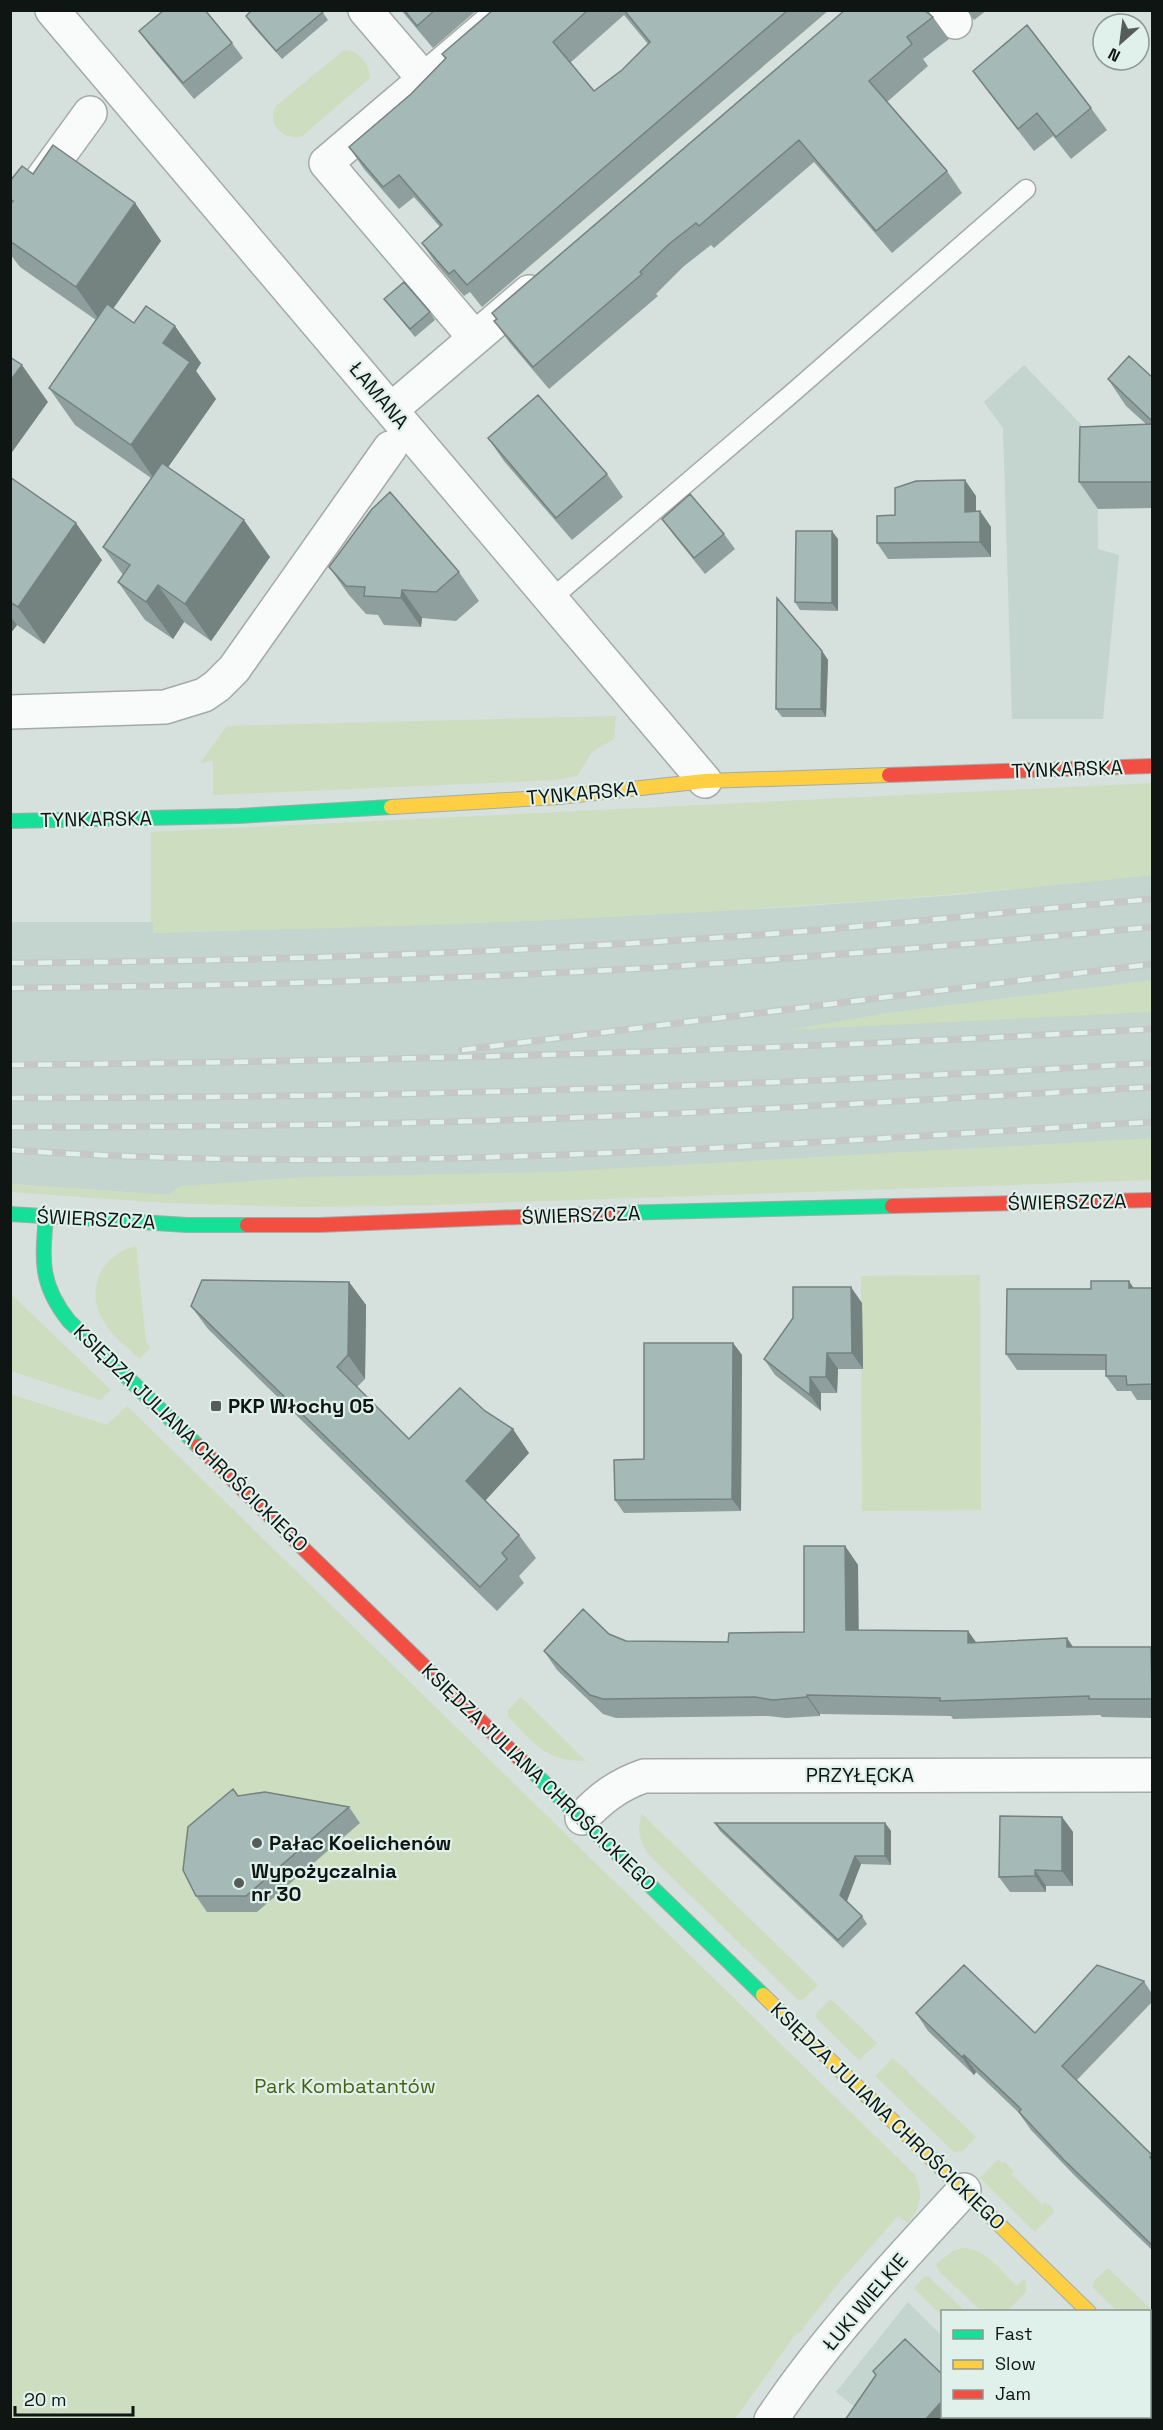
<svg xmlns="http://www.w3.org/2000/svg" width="1163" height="2430" font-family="'Space Grotesk',sans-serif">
<rect width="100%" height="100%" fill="#d6e0dc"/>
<!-- built -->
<path fill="#c3d5ce" d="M1024,365L1097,441L1098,549L1119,555L1103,719H1012L1003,428L984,402Z
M1152,875V1150L181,1186L169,1195L11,1184L10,922H153L154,933L526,921L793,907L956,895Z
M908,2302L942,2336V2416H1024L1028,2419H870L836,2392Z"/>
<!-- green -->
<path fill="#cdddbf" d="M344,50C359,50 369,63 370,78L301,137C283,140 266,124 276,106Z
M616,716L614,739L592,752L577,776L556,780L213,795V761L200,763L227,726Z
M1152,783V875C944,898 735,911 525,921C401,927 277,929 153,933V922H151V832Z
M1152,980V1012L788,1030L886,1013Z
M1152,1138V1180L430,1205L303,1207L167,1203L11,1192L10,1184L169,1195L181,1186L302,1177L551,1172Z
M136,1246L146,1342L151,1347L139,1359C128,1347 112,1336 104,1322C84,1291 101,1254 136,1246Z
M980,1275L981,1510L862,1511L861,1276Z
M11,1294L111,1390L100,1400L11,1371Z
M10,1394L107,1425L127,1406L914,2174C924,2194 921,2206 908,2223L898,2216L842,2279L800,2332L794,2336L735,2419H11Z
M521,1697L586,1761C544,1761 536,1744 508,1717V1710Z
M642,1814L818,1985L804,1999L798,2000L648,1854C640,1841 636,1829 642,1814Z
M831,1999L877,2043L859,2060L816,2018L817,2012Z
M893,2058L976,2137L963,2151L954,2152L875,2076Z
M998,2159L1002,2163L1005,2162L1014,2172L1011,2174L1042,2204L1045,2202L1055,2211L1035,2232L980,2178Z
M961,2248C984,2246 1002,2272 1017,2286L1024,2279L1026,2282V2292L1007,2311H981L938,2270L936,2264L953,2251Z
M1108,2268L1152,2310V2347L1150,2344V2312L1117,2311L1093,2288L1094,2281Z
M925,2276L930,2278L965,2311L942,2312V2316L914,2288Z"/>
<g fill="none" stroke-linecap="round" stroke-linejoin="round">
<defs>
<path id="lane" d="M551,599L790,395L1026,189"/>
<path id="street" d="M52,10L705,781
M365,10L425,80
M946,10L955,22
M10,223L90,113
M475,338L326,163L506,10
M392,409L529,292
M10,712L165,707L204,695L217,686L234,669L390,448
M582,1818C601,1798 618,1785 644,1776L1152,1775
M771,2420C827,2336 897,2263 964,2190"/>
<path id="fast" d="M10,821L238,816L391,807
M617,1213L892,1206
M10,1214L187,1225H247
M46,1217C42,1261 40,1285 69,1321L198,1446
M528,1767L763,1995
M1150,2370L1152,2373"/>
<path id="slow" d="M391,807L558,797L705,781L889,775
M763,1995L1089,2312"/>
<path id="jam" d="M889,775L1152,766
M892,1206L1152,1200
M247,1225H319L617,1213
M198,1446L528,1767"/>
</defs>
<!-- lane casing -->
<use href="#lane" stroke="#a3aba8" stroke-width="21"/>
<!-- street casing -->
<use href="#street" stroke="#a3aba8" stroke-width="36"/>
<!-- fast casing -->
<use href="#fast" stroke="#a3aba8" stroke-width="16"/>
<!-- slow casing -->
<use href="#slow" stroke="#a3aba8" stroke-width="16"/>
<!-- jam casing -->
<use href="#jam" stroke="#a3aba8" stroke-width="16"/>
<!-- lane -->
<use href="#lane" stroke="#f9fafa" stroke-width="18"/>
<!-- street -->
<use href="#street" stroke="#f9fafa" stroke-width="33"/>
<!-- fast -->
<use href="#fast" stroke="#16e098" stroke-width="14"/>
<!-- slow -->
<use href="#slow" stroke="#ffcf43" stroke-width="14"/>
<!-- jam -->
<use href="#jam" stroke="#f24e42" stroke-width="14"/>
<defs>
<path id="rail" d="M10,963C264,961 516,953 769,934C897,924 1025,910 1152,899
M10,988C223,986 436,980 648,968C817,957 985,943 1152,927
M462,1050L1152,964
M10,1065C391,1061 772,1051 1152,1029
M10,1098C392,1098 772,1086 1152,1063
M10,1127C234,1127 459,1124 682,1113C839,1105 996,1096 1152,1087
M10,1150C391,1176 772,1144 1152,1122"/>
</defs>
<!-- rail casing -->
<use href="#rail" stroke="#c6c8c8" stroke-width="7"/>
<!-- rail -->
<use href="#rail" stroke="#dff1ea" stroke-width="4.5" stroke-dasharray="14" stroke-linecap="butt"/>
</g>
<!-- wall -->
<path fill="#8e9f9d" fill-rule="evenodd" d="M321,10L328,20L282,59L251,24L246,16Z
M401,10H477L433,48Z
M493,10H829L482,307L470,292L464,296L437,265L422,243L440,227L414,197L399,209L364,169L349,147L411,94L445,59L442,54ZM624,15L648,44L622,70L594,91L570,63Z
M967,10H987L974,20Z
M927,12L928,14L933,17L949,39L923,59L928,66L887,102L947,171L962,193L892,253L814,162L714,248L711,245L684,266L656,294L658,296L549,389L510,343L494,321L496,319L492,313Z
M139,31L232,43L243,58L194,99L150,46Z
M973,71L1091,108L1107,130L1071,159L1053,136L1034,151L989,93Z
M33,174L135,203L161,241L113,309L134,323L201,363L196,371L216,399L168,467L270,557L211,641L184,622L173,639L145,620L118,582L123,575L103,547L151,478L75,425L49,388L96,320L20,267L10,254V181Z
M384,299L430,312L435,320L415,337Z
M1152,377V508L1098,509L1079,482L1146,424L1126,406L1108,379Z
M488,438L607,474L623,497L572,540L504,461Z
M10,477L102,560L44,644L17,625L10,634Z
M976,496V511H980L991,527V557L888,559L877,543L895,515Z
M662,519L724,534L735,549L705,574L673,534Z
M838,539V611L800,610L795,602Z
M329,567L459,572L479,601L456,621L422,618L421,627L384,625L378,615L366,614L349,595Z
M822,651L828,660L826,717H782L776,709Z
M349,1282L366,1305L365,1379L357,1387L409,1439L529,1453L485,1501L519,1535L536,1558L519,1576L524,1583L497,1611L208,1329L191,1306Z
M1134,1288H1152V1400H1137L1131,1391H1117L1106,1376V1370H1017L1006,1354Z
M862,1303L863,1369H838L837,1393H821V1411L775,1375L764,1359L793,1318Z
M733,1343L742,1355L741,1511L624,1513L615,1500L644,1459Z
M845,1546L858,1565V1630L968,1631L976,1643L1073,1647L1152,1649V1718L1102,1717L1100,1715L953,1719L951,1716L820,1714V1716L786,1718L768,1716L616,1718L603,1714L557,1670L544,1651L609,1634L626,1641L728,1642L804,1632Z
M238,1796L349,1807L360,1823L257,1912H207L196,1896Z
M1062,1817L1073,1832V1886H1046V1892H1010L999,1877Z
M715,1823H885L891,1831V1865L861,1864L847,1901L862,1916L867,1924L843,1948L720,1831Z
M1144,1981L1152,1994V2002L1077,2080L1152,2155V2250L1075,2176L1031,2130L1019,2113L976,2072L974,2075L928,2031L916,2013L1035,2033Z"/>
<!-- shaded-wall -->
<path fill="#748280" d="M135,203L161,241L102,324L76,287Z
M175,326L201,363L196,371L216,399L157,483L131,445L163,343Z
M22,365L48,402L10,455V381Z
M965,480L976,496V527L965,512Z
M980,511L991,527V557L980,542Z
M244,520L270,557L211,641L185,604Z
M76,523L102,560L44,644L18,607Z
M832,531L838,539V611L832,603Z
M158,585L184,622L173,639L146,602Z
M402,590L422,618L421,627L401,598Z
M10,616L17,625L10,634Z
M822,651L828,660L826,717L821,709Z
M1129,1281L1139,1296L1129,1288Z
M349,1282L366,1305L365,1379L348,1355Z
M851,1287L862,1303L863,1369L852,1353Z
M733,1343L742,1355L741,1511L732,1499Z
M827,1353L838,1369L837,1393L826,1377Z
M810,1377L821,1393V1411L810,1395Z
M513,1429L529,1453L482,1504L466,1481Z
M845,1546L858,1565L859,1648L846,1630Z
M968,1631L981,1649L968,1643Z
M1067,1638L1080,1657L1067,1647Z
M1151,1647L1152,1649V1701V1699Z
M807,1695L820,1714V1716L807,1697Z
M1062,1817L1073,1832V1886L1062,1871Z
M885,1823L891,1831V1865L885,1856Z
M855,1856L861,1864L846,1903L840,1895Z
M1035,1870L1046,1886V1892L1035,1876Z
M964,2055L976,2072L974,2075L962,2057Z
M942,2401V2416H946L944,2420H925Z"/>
<!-- building -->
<path fill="#a5b9b7" stroke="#748280" stroke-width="1.5" d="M164,10H205L232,43L183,83L139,31Z
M252,10H321L323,12L276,51L246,16Z
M404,10H435L417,26Z
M493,10H588L553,42L594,91L622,70L650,42L624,10H788L467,285L454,270L449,274L422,243L442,225L399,175L383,187L349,147L411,94L446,58L442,54Z
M845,10H924L933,17L907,37L912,44L869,81L947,171L876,231L799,140L699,226L696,223L669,244L640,272L642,274L533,367L494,321L497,319L492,313Z
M1027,25L1091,108L1056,137L1037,113L1018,129L973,71Z
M53,145L135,203L76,287L10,241V205L13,201L10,199V181L22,166L33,174Z
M404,282L430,312L410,329L384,299Z
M107,304L134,323L146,306L175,326L163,343L190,362L131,445L49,388Z
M1129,356L1152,377V421L1108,379Z
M10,357L22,365L10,381Z
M538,395L607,474L556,518L488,438Z
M1152,424V482H1079L1080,427Z
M162,463L244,520L185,604L158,585L146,602L118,582L130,565L103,547Z
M10,477L76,523L18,607L10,602Z
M965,480V512L980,511V542L877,543V516L895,515V488L916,481Z
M390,492L459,572L436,592L402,590L401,598L364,596L365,587L346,586L329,567L372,509Z
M690,494L724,534L694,558L662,519Z
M796,531H832V603L795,602Z
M777,598L822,651L821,709H776Z
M202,1280L349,1282L348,1355L337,1367L409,1439L460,1388L485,1411L513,1429L466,1481L519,1535L502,1553L507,1559L480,1587L191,1306Z
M1091,1281H1129V1288H1152V1384L1127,1385L1126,1376H1106V1355L1006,1354L1007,1289H1091Z
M793,1287H851L852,1353H827L826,1377H810V1395L764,1359L793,1318Z
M644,1343H733L732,1499L615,1500L614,1460L644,1459Z
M804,1546H845L846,1630L968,1631V1643L1067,1638V1647H1151L1152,1699H1089V1696L940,1701V1698L807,1695V1697L773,1700L755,1697L603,1699L590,1695L544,1651L583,1609L609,1634L626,1641L728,1642L729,1633L804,1632Z
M233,1789L238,1796L265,1792L349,1807L246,1896H196L183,1870L188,1827Z
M1000,1816L1062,1817V1871L1035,1870V1876L999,1877Z
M715,1823H885V1856H855L840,1895L862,1916L838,1940Z
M964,1965L1035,2033L1097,1965L1144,1981L1062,2066L1152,2155L1150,2157L1152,2160V2245L1063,2159L1019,2112L1021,2109L964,2055L962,2057L916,2013Z
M905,2339L942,2374V2401L925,2420H845L876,2375L873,2371Z"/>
<!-- markers -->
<g fill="#555c59" stroke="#dff1ea" stroke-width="2">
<rect x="210" y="1400" width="12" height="12" rx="3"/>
<circle cx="257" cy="1843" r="6"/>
<circle cx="239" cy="1883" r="6"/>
</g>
<g text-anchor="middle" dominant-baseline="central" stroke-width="4.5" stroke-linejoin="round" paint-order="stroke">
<!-- street labels -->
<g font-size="20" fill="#0f1513" stroke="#dff1ea">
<text transform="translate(379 395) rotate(50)">ŁAMANA</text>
<text transform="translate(1067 769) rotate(-2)">TYNKARSKA</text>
<text transform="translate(582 793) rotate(-5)">TYNKARSKA</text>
<text transform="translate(96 819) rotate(-1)">TYNKARSKA</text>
<text transform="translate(1067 1202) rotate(-1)">ŚWIERSZCZA</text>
<text transform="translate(581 1215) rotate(-2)">ŚWIERSZCZA</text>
<text transform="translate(96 1219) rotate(3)">ŚWIERSZCZA</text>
<text transform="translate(191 1438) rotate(44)">KSIĘDZA JULIANA CHROŚCICKIEGO</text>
<text x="860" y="1775">PRZYŁĘCKA</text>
<text transform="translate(539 1777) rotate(44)">KSIĘDZA JULIANA CHROŚCICKIEGO</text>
<text transform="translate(888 2116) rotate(44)">KSIĘDZA JULIANA CHROŚCICKIEGO</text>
<text transform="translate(865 2302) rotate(-50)">ŁUKI WIELKIE</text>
</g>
<!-- poi labels -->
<g font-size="20" font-weight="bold" fill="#0f1513" stroke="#dff1ea" text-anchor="start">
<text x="228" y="1406">PKP Włochy 05</text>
<text x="269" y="1843">Pałac Koelichenów</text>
<text x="251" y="1871">Wypożyczalnia<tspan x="251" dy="23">nr 30</tspan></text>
</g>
<!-- park labels -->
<g font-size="20" fill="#496111" stroke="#dff1ea">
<text x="345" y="2086">Park Kombatantów</text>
</g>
</g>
<!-- border -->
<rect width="1163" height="2430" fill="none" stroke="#0f1513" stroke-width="24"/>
<!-- legend -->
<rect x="941" y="2310" width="210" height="108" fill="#dff1ea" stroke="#8c9994" stroke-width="1.5"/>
<rect x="953" y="2330" width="30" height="9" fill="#16e098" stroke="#8c9994" stroke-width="1.5"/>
<text x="995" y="2340" font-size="18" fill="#0f1513">Fast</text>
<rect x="953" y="2360" width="30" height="9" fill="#ffcf43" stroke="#8c9994" stroke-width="1.5"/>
<text x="995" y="2370" font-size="18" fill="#0f1513">Slow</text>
<rect x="953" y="2390" width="30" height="9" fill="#f24e42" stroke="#8c9994" stroke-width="1.5"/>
<text x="995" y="2400" font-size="18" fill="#0f1513">Jam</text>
<!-- north arrow -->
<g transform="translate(1121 42) rotate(208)"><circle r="28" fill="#dff1ea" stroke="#8c9994" stroke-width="1.5"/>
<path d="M0-4.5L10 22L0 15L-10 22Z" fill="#555c59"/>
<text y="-9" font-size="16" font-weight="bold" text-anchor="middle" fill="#0f1513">N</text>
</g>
<!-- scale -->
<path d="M15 2406v9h118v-9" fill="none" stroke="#0f1513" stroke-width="3"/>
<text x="24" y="2406" font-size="18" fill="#0f1513" stroke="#dff1ea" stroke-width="4.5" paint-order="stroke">20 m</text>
</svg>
